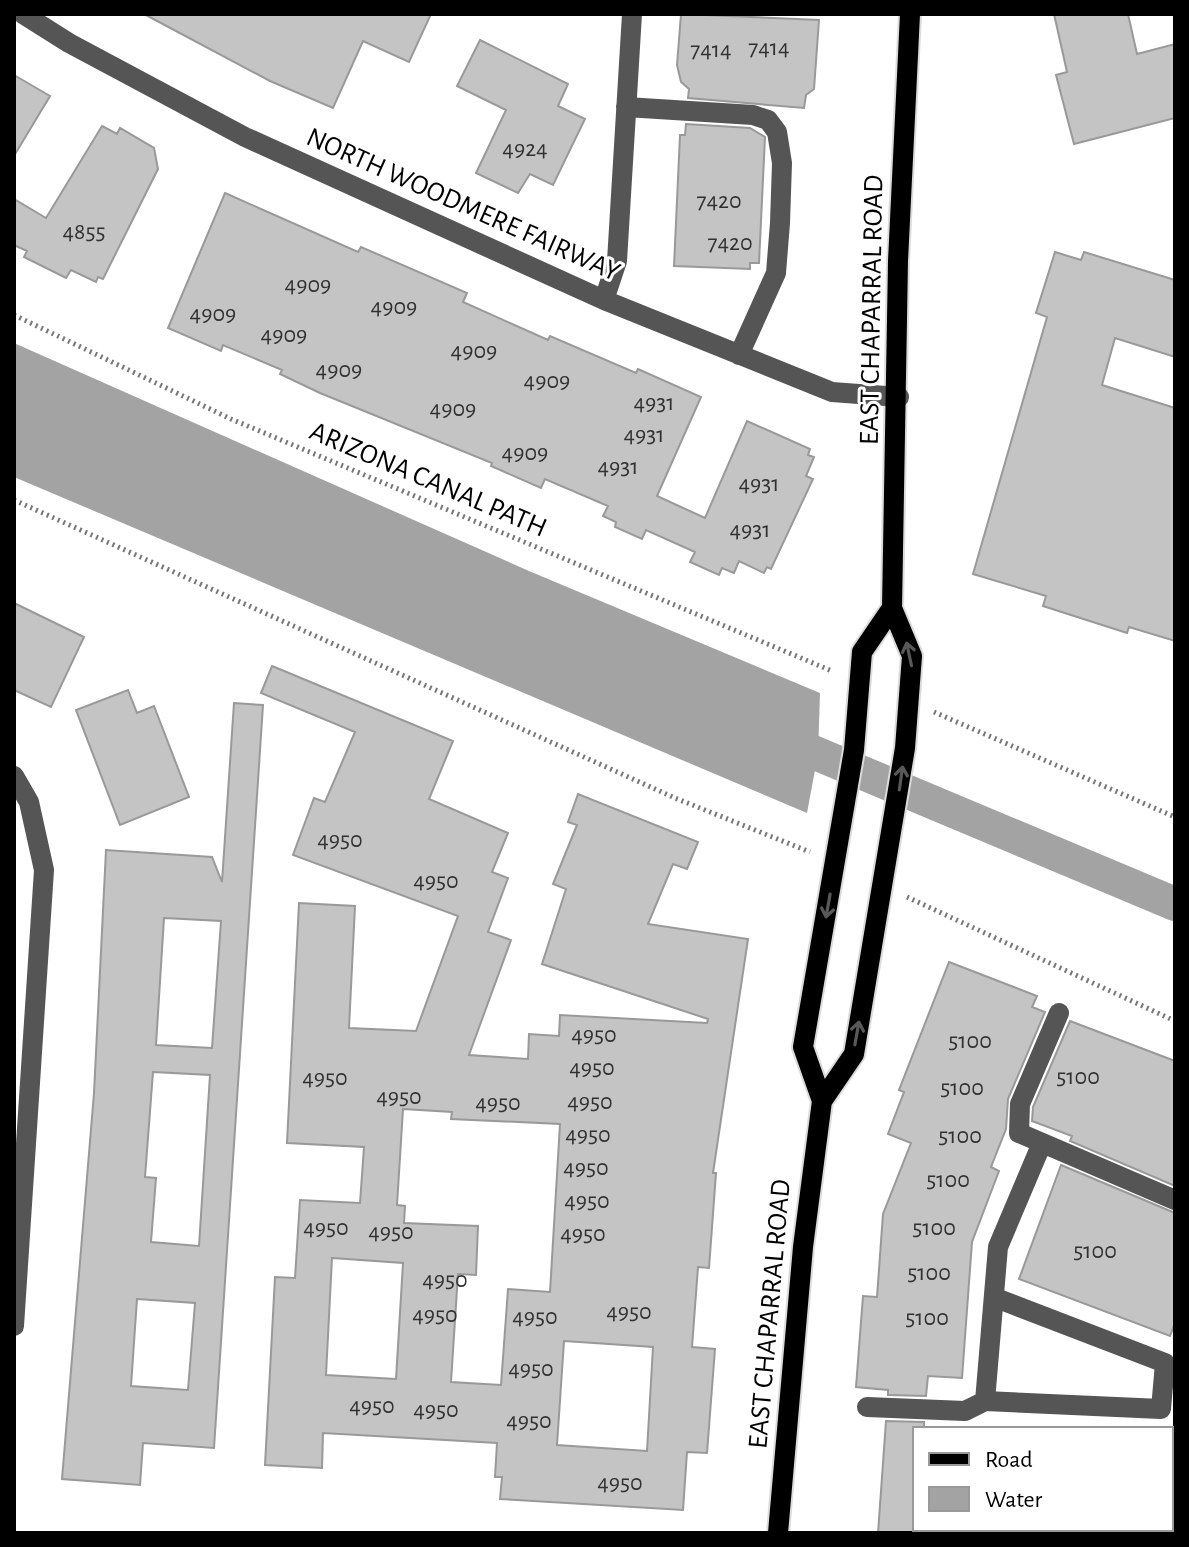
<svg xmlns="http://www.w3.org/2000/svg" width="1189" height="1547" font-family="'Alegreya Sans',sans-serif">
<rect width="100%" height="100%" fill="#fff"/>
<!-- water -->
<path fill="#a3a3a3" d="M14,343L529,571L820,693L818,754L807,813L14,477Z"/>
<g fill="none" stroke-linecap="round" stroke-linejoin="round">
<!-- canal -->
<path stroke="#a3a3a3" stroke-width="34" d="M777,737L1175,904"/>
</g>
<!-- building -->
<path fill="#c4c4c4" stroke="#999" stroke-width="2" fill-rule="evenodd" d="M144,14H431L409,62L363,41L333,108L270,81Z
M681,14L819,20L814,89L806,95L804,108L688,98L689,89L681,82L677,65Z
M1054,14H1128L1137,54L1175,44V118L1074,144L1056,75L1067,72Z
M480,40L568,84L558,106L585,119L553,185L530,174L518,193L476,173L506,110L457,86Z
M14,75L50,96L14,156Z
M686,124L750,128L765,137L759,263H750V269L674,266L680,135H685Z
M102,126L117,134L120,128L154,148L158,169L103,279L98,277L96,282L71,270L66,278L24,257L27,251L14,245V199L46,218Z
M225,193L358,252L361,247L467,293L463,302L548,340L550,336L636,373L638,369L701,397L657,496L705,518L747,421L810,449L808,455L814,457L806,476L813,479L771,569L767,567L764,573L739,561L734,573L722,568L719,575L690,562L695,552L646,530L642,539L615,527L616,522L603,516L608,506L545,479L541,488L491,466L492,463L320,393L280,374L282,370L223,345L221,351L168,328Z
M1055,252L1081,260L1084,252L1175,280V357L1115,338L1102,385L1175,408V641L1129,627L1127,633L1043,606L1046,596L973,574L1047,317L1036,313Z
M14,603L84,637L51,707L14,690Z
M272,666L453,741L429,799L508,833L492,872L508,878L488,932L511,940L469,1055L528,1059L529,1034L559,1036L560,1015L707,1023L708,1019L542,964L566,889L553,884L577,825L568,822L578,794L698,842L687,869L673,864L648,924L748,939L713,1173H716L709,1268L698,1267L692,1347L715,1349L707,1453L687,1452L683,1510L500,1499L502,1477H495L497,1443L323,1433L322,1468L265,1465L275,1277L295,1278L300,1200L360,1203L364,1147L287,1143L299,903L355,906L349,1028L416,1031L458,916L293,855L314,798L325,802L355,732L261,693ZM403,1109L452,1112L451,1119L560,1124L550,1292L508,1289L501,1385L451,1382L458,1274L476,1275L478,1226L404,1223L405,1206L397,1205ZM332,1258L403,1263L396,1379L326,1375ZM564,1341L653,1347L647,1451L557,1445Z
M128,690L137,713L154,706L189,797L120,825L76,710Z
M234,703L263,705L214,1448L143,1443L140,1485L62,1479L94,1093L106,850L212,857L222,882ZM164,918L221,921L212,1048L156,1045ZM153,1072L210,1075L199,1246L151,1242L156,1178L145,1177ZM137,1299L195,1303L188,1390L131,1386Z
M949,962L1037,996L1032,1007L1045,1012L1008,1099L1006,1129L991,1167L999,1171L972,1242L962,1378L928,1376L926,1396L888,1395V1390L856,1387L863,1296L877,1297L883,1214L911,1143L888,1134L904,1092L899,1090Z
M1070,1021L1175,1061V1186L1070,1141L1072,1136L1032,1121L1033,1107Z
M1061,1165L1175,1213V1323L1170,1336L1019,1279Z
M886,1421L924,1422V1429H915V1533H878Z"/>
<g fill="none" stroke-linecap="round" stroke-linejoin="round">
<defs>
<path id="major" d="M822,1101L803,1047L854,750L862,652L892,608
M778,1533L803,1247L822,1101L854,1054L905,748L912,656L892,608L898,261L910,14"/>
</defs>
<!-- major casing -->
<use href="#major" stroke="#dbdbdb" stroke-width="24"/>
<!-- path -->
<path stroke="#777" stroke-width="5" stroke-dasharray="2 4" stroke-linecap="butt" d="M14,315L231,419L832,671
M14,500L675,798L810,852
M934,712L1175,817
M907,897L1175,1021"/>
<!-- minor -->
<path stroke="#555" stroke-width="20" d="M23,14L69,43L245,137L604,300L832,392L899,397
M626,107L753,115L768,120L777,132L782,163L780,223L776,273L739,355
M604,300L617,261L632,14
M14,776L29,802L44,870L14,1326
M1059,1013L1020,1104L1019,1133L1175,1200
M985,1401L998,1247L1042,1143
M867,1407L965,1411L985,1401L1161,1409L1165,1363L996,1298"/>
<!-- major -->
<use href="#major" stroke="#000" stroke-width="20"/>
</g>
<!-- one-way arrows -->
<defs><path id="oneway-shaft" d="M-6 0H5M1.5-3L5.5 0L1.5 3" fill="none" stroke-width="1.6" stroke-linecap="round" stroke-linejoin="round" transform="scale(2)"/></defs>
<g stroke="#595959">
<use href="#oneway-shaft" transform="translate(909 654) rotate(-102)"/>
<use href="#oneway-shaft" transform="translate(901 778) rotate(-82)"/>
<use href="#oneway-shaft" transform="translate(828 906) rotate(100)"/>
<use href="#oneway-shaft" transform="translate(857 1033) rotate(-80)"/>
</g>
<g text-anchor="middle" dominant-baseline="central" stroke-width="6" stroke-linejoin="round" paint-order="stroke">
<!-- number labels -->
<g font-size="24" fill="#313131">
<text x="769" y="48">7414</text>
<text x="711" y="50">7414</text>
<text x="525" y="149">4924</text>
<text x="719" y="201">7420</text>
<text x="84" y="232">4855</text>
<text x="730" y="243">7420</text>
<text x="308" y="285">4909</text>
<text x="394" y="307">4909</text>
<text x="213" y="314">4909</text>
<text x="284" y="335">4909</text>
<text x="474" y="351">4909</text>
<text x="339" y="370">4909</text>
<text x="547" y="381">4909</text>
<text x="654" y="403">4931</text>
<text x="453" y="409">4909</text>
<text x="644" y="435">4931</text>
<text x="525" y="453">4909</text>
<text x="618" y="467">4931</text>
<text x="759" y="484">4931</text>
<text x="750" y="530">4931</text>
<text x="340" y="840">4950</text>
<text x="436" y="881">4950</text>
<text x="594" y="1035">4950</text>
<text x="970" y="1041">5100</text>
<text x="592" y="1068">4950</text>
<text x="1078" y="1077">5100</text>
<text x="325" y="1078">4950</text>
<text x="962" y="1088">5100</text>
<text x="399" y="1097">4950</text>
<text x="590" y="1102">4950</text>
<text x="498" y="1103">4950</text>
<text x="588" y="1135">4950</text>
<text x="960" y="1136">5100</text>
<text x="586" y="1168">4950</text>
<text x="948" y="1180">5100</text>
<text x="587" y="1201">4950</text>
<text x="326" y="1228">4950</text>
<text x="934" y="1228">5100</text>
<text x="391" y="1232">4950</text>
<text x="583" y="1234">4950</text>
<text x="1095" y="1251">5100</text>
<text x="929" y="1273">5100</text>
<text x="445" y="1280">4950</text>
<text x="629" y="1312">4950</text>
<text x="435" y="1315">4950</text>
<text x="535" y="1317">4950</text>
<text x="927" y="1318">5100</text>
<text x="531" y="1369">4950</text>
<text x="372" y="1406">4950</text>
<text x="436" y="1410">4950</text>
<text x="529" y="1421">4950</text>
<text x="620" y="1483">4950</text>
</g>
<!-- street labels -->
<g font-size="28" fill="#000" stroke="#fff">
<text transform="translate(463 205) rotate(24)">NORTH WOODMERE FAIRWAY</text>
<text transform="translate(872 310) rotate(-89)">EAST CHAPARRAL ROAD</text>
<text transform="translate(428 480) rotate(23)">ARIZONA CANAL PATH</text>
<text transform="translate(770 1314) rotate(-85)">EAST CHAPARRAL ROAD</text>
</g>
</g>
<!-- border -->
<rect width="1189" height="1547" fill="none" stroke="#000000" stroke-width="32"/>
<!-- legend -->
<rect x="913" y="1427" width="260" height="104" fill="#ffffff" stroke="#999999" stroke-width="2"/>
<rect x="929" y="1453" width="40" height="12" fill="#000000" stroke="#999999" stroke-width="2"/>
<text x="985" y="1467" font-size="24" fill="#000000">Road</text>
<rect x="929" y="1487" width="40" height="24" fill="#a3a3a3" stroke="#999999" stroke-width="2"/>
<text x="985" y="1507" font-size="24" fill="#000000">Water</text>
</svg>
